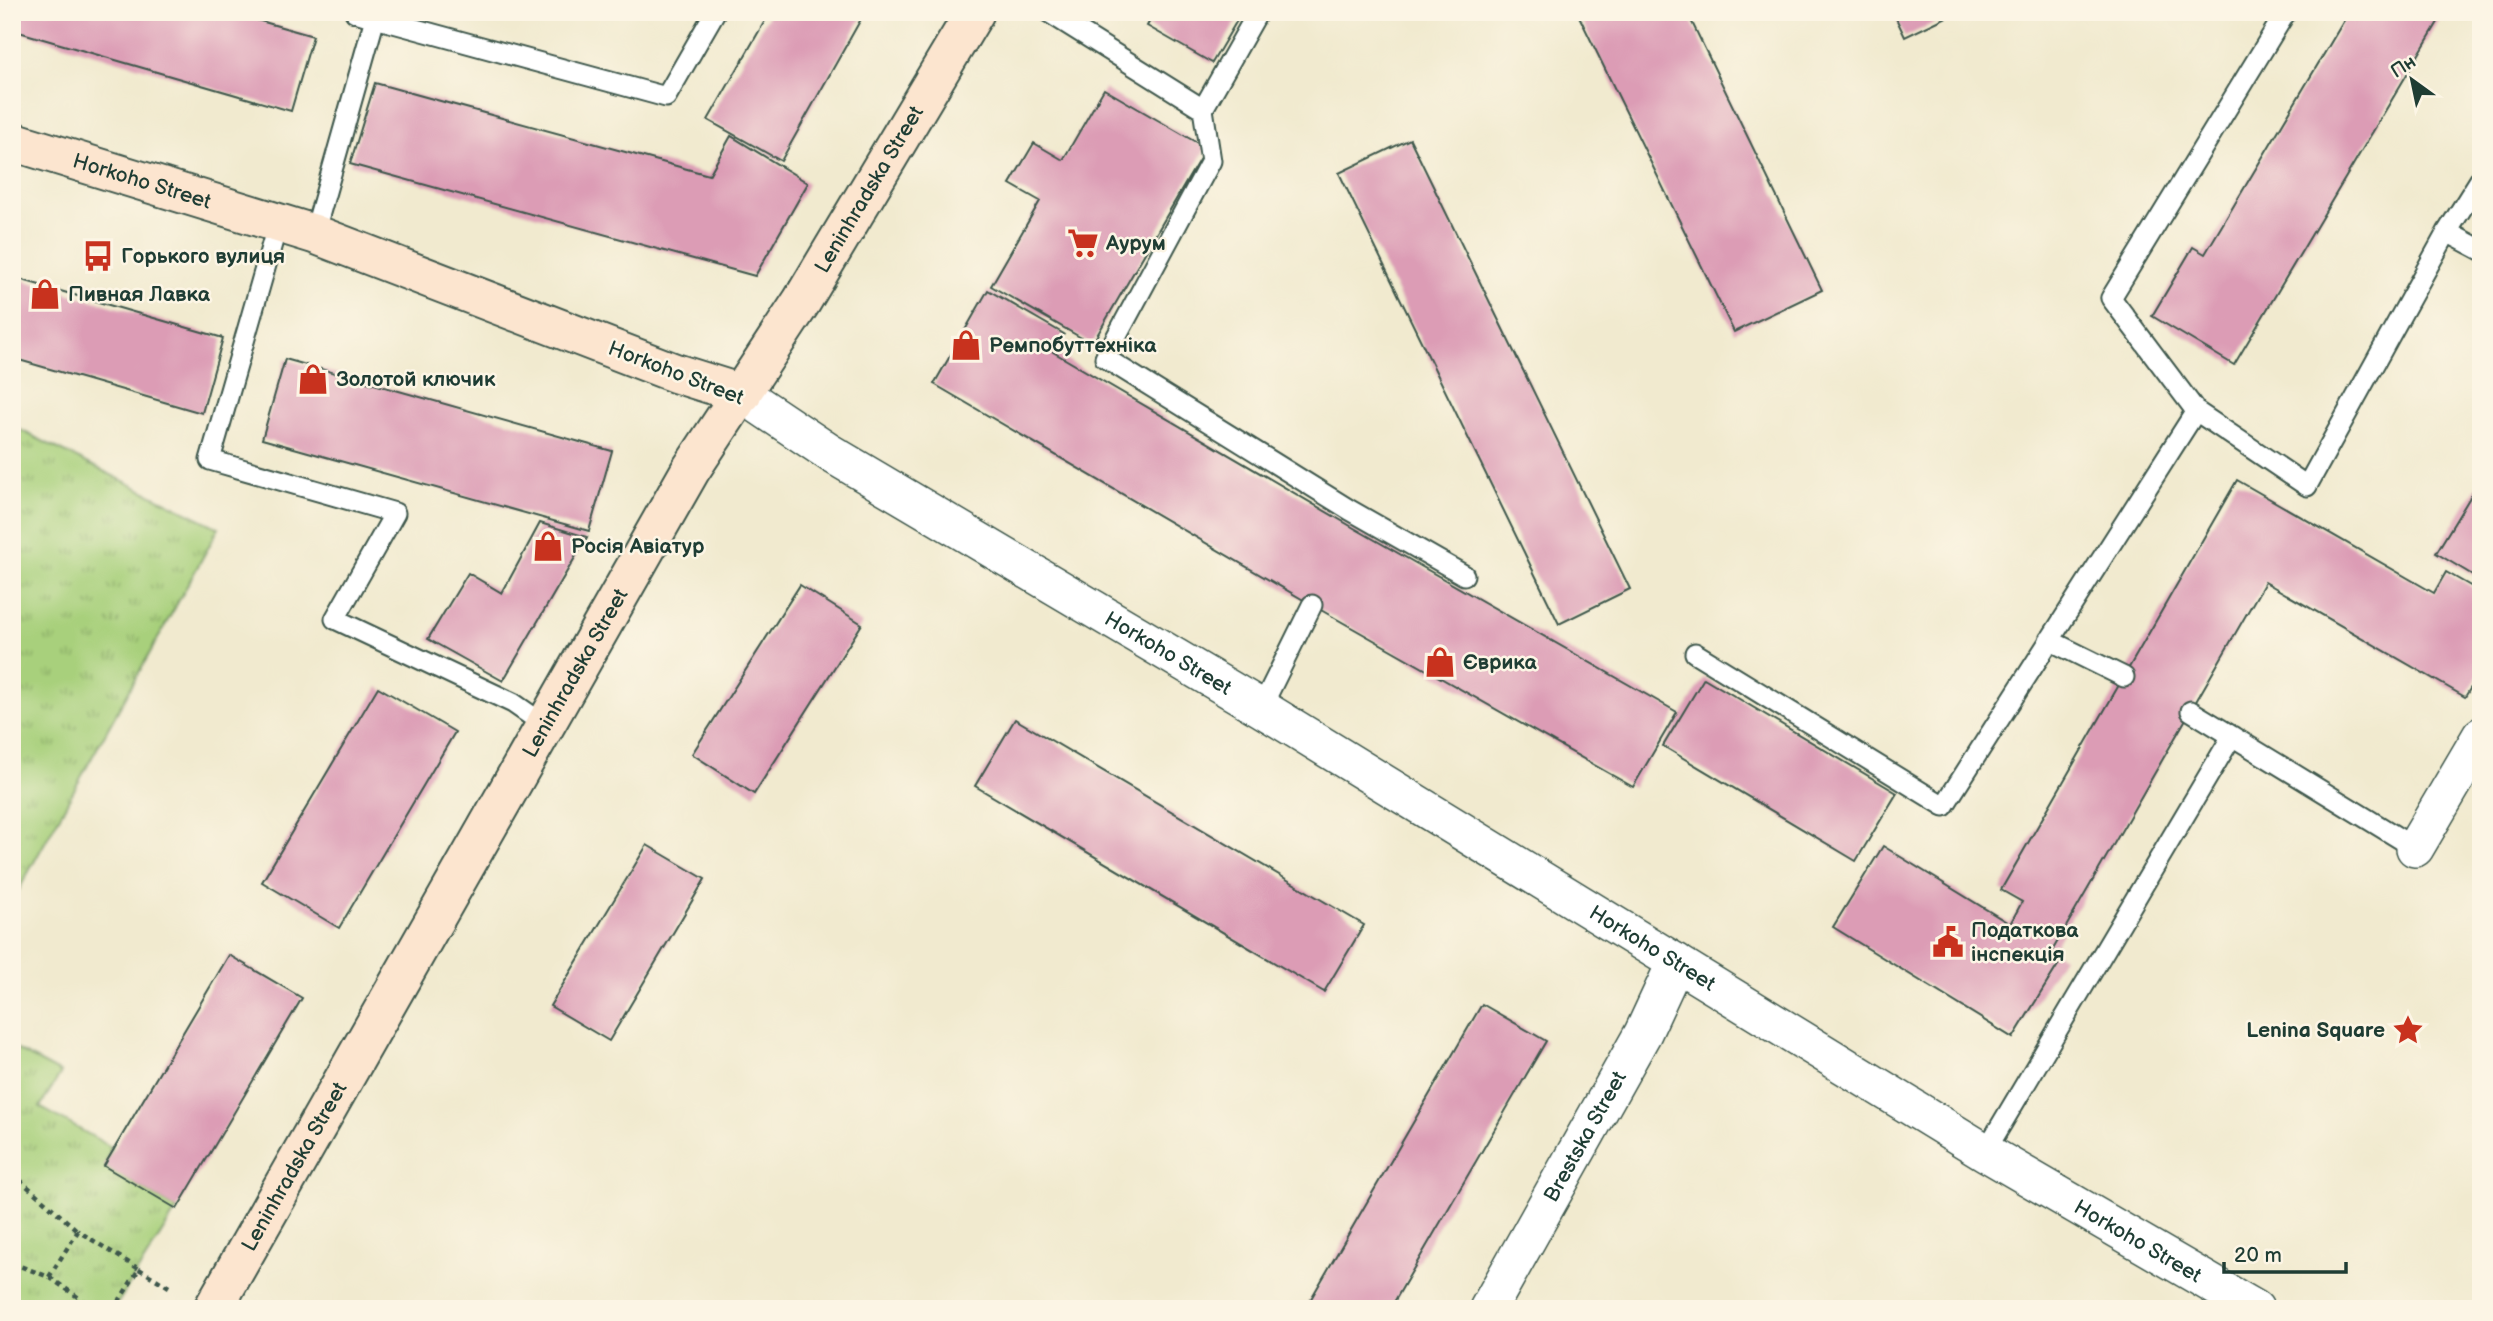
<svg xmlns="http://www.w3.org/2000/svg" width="2493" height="1321" font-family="'Balsamiq Sans',sans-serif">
<defs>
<pattern id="park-tufts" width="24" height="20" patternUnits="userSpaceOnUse" patternTransform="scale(1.75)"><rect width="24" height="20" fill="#a8d07b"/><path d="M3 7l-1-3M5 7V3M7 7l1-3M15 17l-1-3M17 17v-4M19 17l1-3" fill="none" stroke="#8a6"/></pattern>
</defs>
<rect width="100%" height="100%" fill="#fcf5e5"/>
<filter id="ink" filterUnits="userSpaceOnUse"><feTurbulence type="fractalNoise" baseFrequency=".0143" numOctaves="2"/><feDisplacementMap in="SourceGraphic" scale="14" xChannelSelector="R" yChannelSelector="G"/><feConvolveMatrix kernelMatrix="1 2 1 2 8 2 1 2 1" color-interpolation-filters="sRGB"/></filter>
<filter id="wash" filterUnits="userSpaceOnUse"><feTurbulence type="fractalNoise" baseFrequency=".00686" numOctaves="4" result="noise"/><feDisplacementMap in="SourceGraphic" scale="28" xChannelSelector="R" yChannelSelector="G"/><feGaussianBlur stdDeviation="1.57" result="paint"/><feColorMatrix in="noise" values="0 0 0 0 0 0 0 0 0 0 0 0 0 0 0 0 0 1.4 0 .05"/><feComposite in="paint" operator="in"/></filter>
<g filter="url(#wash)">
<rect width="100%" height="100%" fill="#f1eacf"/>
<!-- park -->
<path fill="url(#park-tufts)" stroke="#648658" stroke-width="2" d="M12,426L219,528L12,902Z
M12,1047L61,1073L40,1107L111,1147L105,1166L177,1209L114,1309H12Z"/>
<g id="blocks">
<!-- building -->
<path fill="#dc9cb5" d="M12,12H229L313,36L291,111L12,30Z
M770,12H865L781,161L708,120Z
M1155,12H1242L1212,63L1147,26Z
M1577,12H1687L1822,290L1734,332Z
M1893,12H1957L1905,37Z
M2349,12H2444L2234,365L2152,316L2193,247L2205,254Z
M375,83L709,175L731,136L808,183L755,276L350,164Z
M1104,89L1206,148L1092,344L991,286L1040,201L1010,184L1034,143L1063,160Z
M1410,139L1630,589L1559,624L1339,173Z
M12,277L223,338L202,413L12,358Z
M988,290L1064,334L1053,352L1354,528L1677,712L1633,787L1312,605L934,384Z
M285,359L612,451L589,531L262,439Z
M2481,479V580L2436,553Z
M2237,480L2434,593L2446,572L2481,592V671L2465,697L2265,582L2052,951L2063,957L2013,1038L1833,927L1883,846L2010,924L2022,902L2001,890Z
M540,523L587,537L503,681L428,639L468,573L502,593Z
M800,585L862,624L754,794L692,754Z
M1704,678L1897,793L1856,861L1663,746Z
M378,687L455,732L339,928L262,882Z
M1015,719L1364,925L1324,992L975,786Z
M647,845L705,879L609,1041L550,1006Z
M229,955L302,998L177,1209L104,1166Z
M1482,1004L1546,1041L1390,1309H1305Z"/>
</g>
</g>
<g filter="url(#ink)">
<use href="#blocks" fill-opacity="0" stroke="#3e574b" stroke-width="2"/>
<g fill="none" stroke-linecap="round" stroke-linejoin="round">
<defs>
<path id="lane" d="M355,12L375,18
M1048,12L1203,109L1258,12
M1203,109L1211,161L1105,358L1350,510L1464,575
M278,223L210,460L395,513L335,619L513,703L546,726
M2447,232L2481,250
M314,234L375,18L666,97L715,12
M2196,411L2111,298L2286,12
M2049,640L2124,677
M1695,653L1944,806L2196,411L2307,486L2447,232L2481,178
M1261,708L1312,605
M2191,711L2415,848
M1985,1152L2232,736"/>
<g id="street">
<path id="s1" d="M742,394L830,453L1261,708L1985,1152L2255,1309"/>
<path d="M2415,848L2481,736"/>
<path id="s2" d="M1488,1309L1643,1033L1676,962"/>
</g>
<g id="secondary">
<path id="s3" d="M12,141L314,234L675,373L742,394"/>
<path id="s4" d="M213,1309L690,471L802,301L975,12"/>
</g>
</defs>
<!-- lane casing -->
<use href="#lane" stroke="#3e574b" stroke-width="23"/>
<!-- street casing -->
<use href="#street" stroke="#3e574b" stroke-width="40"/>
<!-- secondary casing -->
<use href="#secondary" stroke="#3e574b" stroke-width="42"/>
<!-- path -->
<path stroke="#3e574b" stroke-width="4.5" stroke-dasharray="5 5" stroke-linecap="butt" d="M12,1173L78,1231
M12,1263L49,1277L95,1309
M139,1269L169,1287
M49,1277L78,1231L139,1269L114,1309"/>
<!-- lane -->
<use href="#lane" stroke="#fff" stroke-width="19"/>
<!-- street -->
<use href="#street" stroke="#fff" stroke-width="37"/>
<!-- secondary -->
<use href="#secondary" stroke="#fce5cf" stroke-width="38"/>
</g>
</g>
<!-- icons -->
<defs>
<symbol id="supermarket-bare" viewBox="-9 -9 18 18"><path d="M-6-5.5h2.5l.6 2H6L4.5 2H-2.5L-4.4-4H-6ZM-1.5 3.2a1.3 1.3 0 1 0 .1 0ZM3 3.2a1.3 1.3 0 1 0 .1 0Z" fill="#c8321e" stroke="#fcf5e5" stroke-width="2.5" paint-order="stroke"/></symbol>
<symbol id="bus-bare" viewBox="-9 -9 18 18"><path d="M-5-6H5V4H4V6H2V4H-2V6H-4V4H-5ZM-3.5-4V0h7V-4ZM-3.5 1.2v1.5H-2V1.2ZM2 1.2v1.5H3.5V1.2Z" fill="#c8321e" stroke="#fcf5e5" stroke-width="2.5" paint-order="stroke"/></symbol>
<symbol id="shop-bare" viewBox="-9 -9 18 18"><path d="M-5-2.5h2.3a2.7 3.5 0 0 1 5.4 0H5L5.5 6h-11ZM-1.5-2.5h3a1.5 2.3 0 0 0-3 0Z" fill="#c8321e" stroke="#fcf5e5" stroke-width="2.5" paint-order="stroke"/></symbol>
<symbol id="civic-bare" viewBox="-9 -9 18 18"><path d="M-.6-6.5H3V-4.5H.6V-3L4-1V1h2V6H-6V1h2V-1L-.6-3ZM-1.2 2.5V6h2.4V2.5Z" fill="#c8321e" stroke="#fcf5e5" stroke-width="2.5" paint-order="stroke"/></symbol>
<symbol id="sight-bare" viewBox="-9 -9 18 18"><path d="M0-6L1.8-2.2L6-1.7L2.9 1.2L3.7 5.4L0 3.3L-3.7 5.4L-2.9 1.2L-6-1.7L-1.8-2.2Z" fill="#c8321e" stroke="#fcf5e5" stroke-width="2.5" paint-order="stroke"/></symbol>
</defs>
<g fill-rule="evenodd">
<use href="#supermarket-bare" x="1061" y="221" width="44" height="44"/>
<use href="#bus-bare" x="76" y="234" width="44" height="44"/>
<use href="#shop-bare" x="23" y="272" width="44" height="44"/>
<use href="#shop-bare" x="944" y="323" width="44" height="44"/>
<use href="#shop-bare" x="291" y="357" width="44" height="44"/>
<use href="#shop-bare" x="526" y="524" width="44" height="44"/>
<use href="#shop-bare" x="1418" y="640" width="44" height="44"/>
<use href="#civic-bare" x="1926" y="920" width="44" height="44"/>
<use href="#sight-bare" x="2386" y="1008" width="44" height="44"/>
</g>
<g text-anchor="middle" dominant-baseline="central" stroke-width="5" stroke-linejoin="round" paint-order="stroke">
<!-- street labels -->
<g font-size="21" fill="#1f3d34" stroke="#fcf5e5">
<text stroke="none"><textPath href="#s3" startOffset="136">Horkoho Street</textPath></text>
<text stroke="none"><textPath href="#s4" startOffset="1298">Leninhradska Street</textPath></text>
<text transform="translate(676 373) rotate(21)">Horkoho Street</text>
<text stroke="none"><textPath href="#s1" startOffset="499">Horkoho Street</textPath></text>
<text stroke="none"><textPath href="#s4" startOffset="732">Leninhradska Street</textPath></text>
<text stroke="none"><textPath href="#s1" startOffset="1066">Horkoho Street</textPath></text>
<text stroke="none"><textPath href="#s2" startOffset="198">Brestska Street</textPath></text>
<text stroke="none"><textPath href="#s4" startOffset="164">Leninhradska Street</textPath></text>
<text stroke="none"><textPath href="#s1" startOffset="1633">Horkoho Street</textPath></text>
</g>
<!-- poi labels -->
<g font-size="21" font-weight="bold" fill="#1f3d34" stroke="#fcf5e5" text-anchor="start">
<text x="1106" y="243">Аурум</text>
<text x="121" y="256">Горького вулиця</text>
<text x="68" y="294">Пивная Лавка</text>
<text x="989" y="345">Ремпобуттехніка</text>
<text x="336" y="379">Золотой ключик</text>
<text x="571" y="546">Росія Авіатур</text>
<text x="1463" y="662">Єврика</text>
<text x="1971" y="930">Податкова<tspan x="1971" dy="24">інспекція</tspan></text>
<text x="2385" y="1030" text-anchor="end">Lenina Square</text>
</g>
</g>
<!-- margin -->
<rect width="2493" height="1321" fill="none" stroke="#fcf5e5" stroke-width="42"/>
<!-- north arrow -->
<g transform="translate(2412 80) rotate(327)" stroke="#fcf5e5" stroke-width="5" paint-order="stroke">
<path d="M0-5L12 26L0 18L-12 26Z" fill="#1f3d34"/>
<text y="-10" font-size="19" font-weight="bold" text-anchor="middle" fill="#1f3d34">Пн</text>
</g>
<!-- scale -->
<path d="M2224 1262v10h122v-10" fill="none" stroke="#1f3d34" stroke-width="3.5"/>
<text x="2234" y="1262" font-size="21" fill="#1f3d34" stroke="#fcf5e5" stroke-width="5" paint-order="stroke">20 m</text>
</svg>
